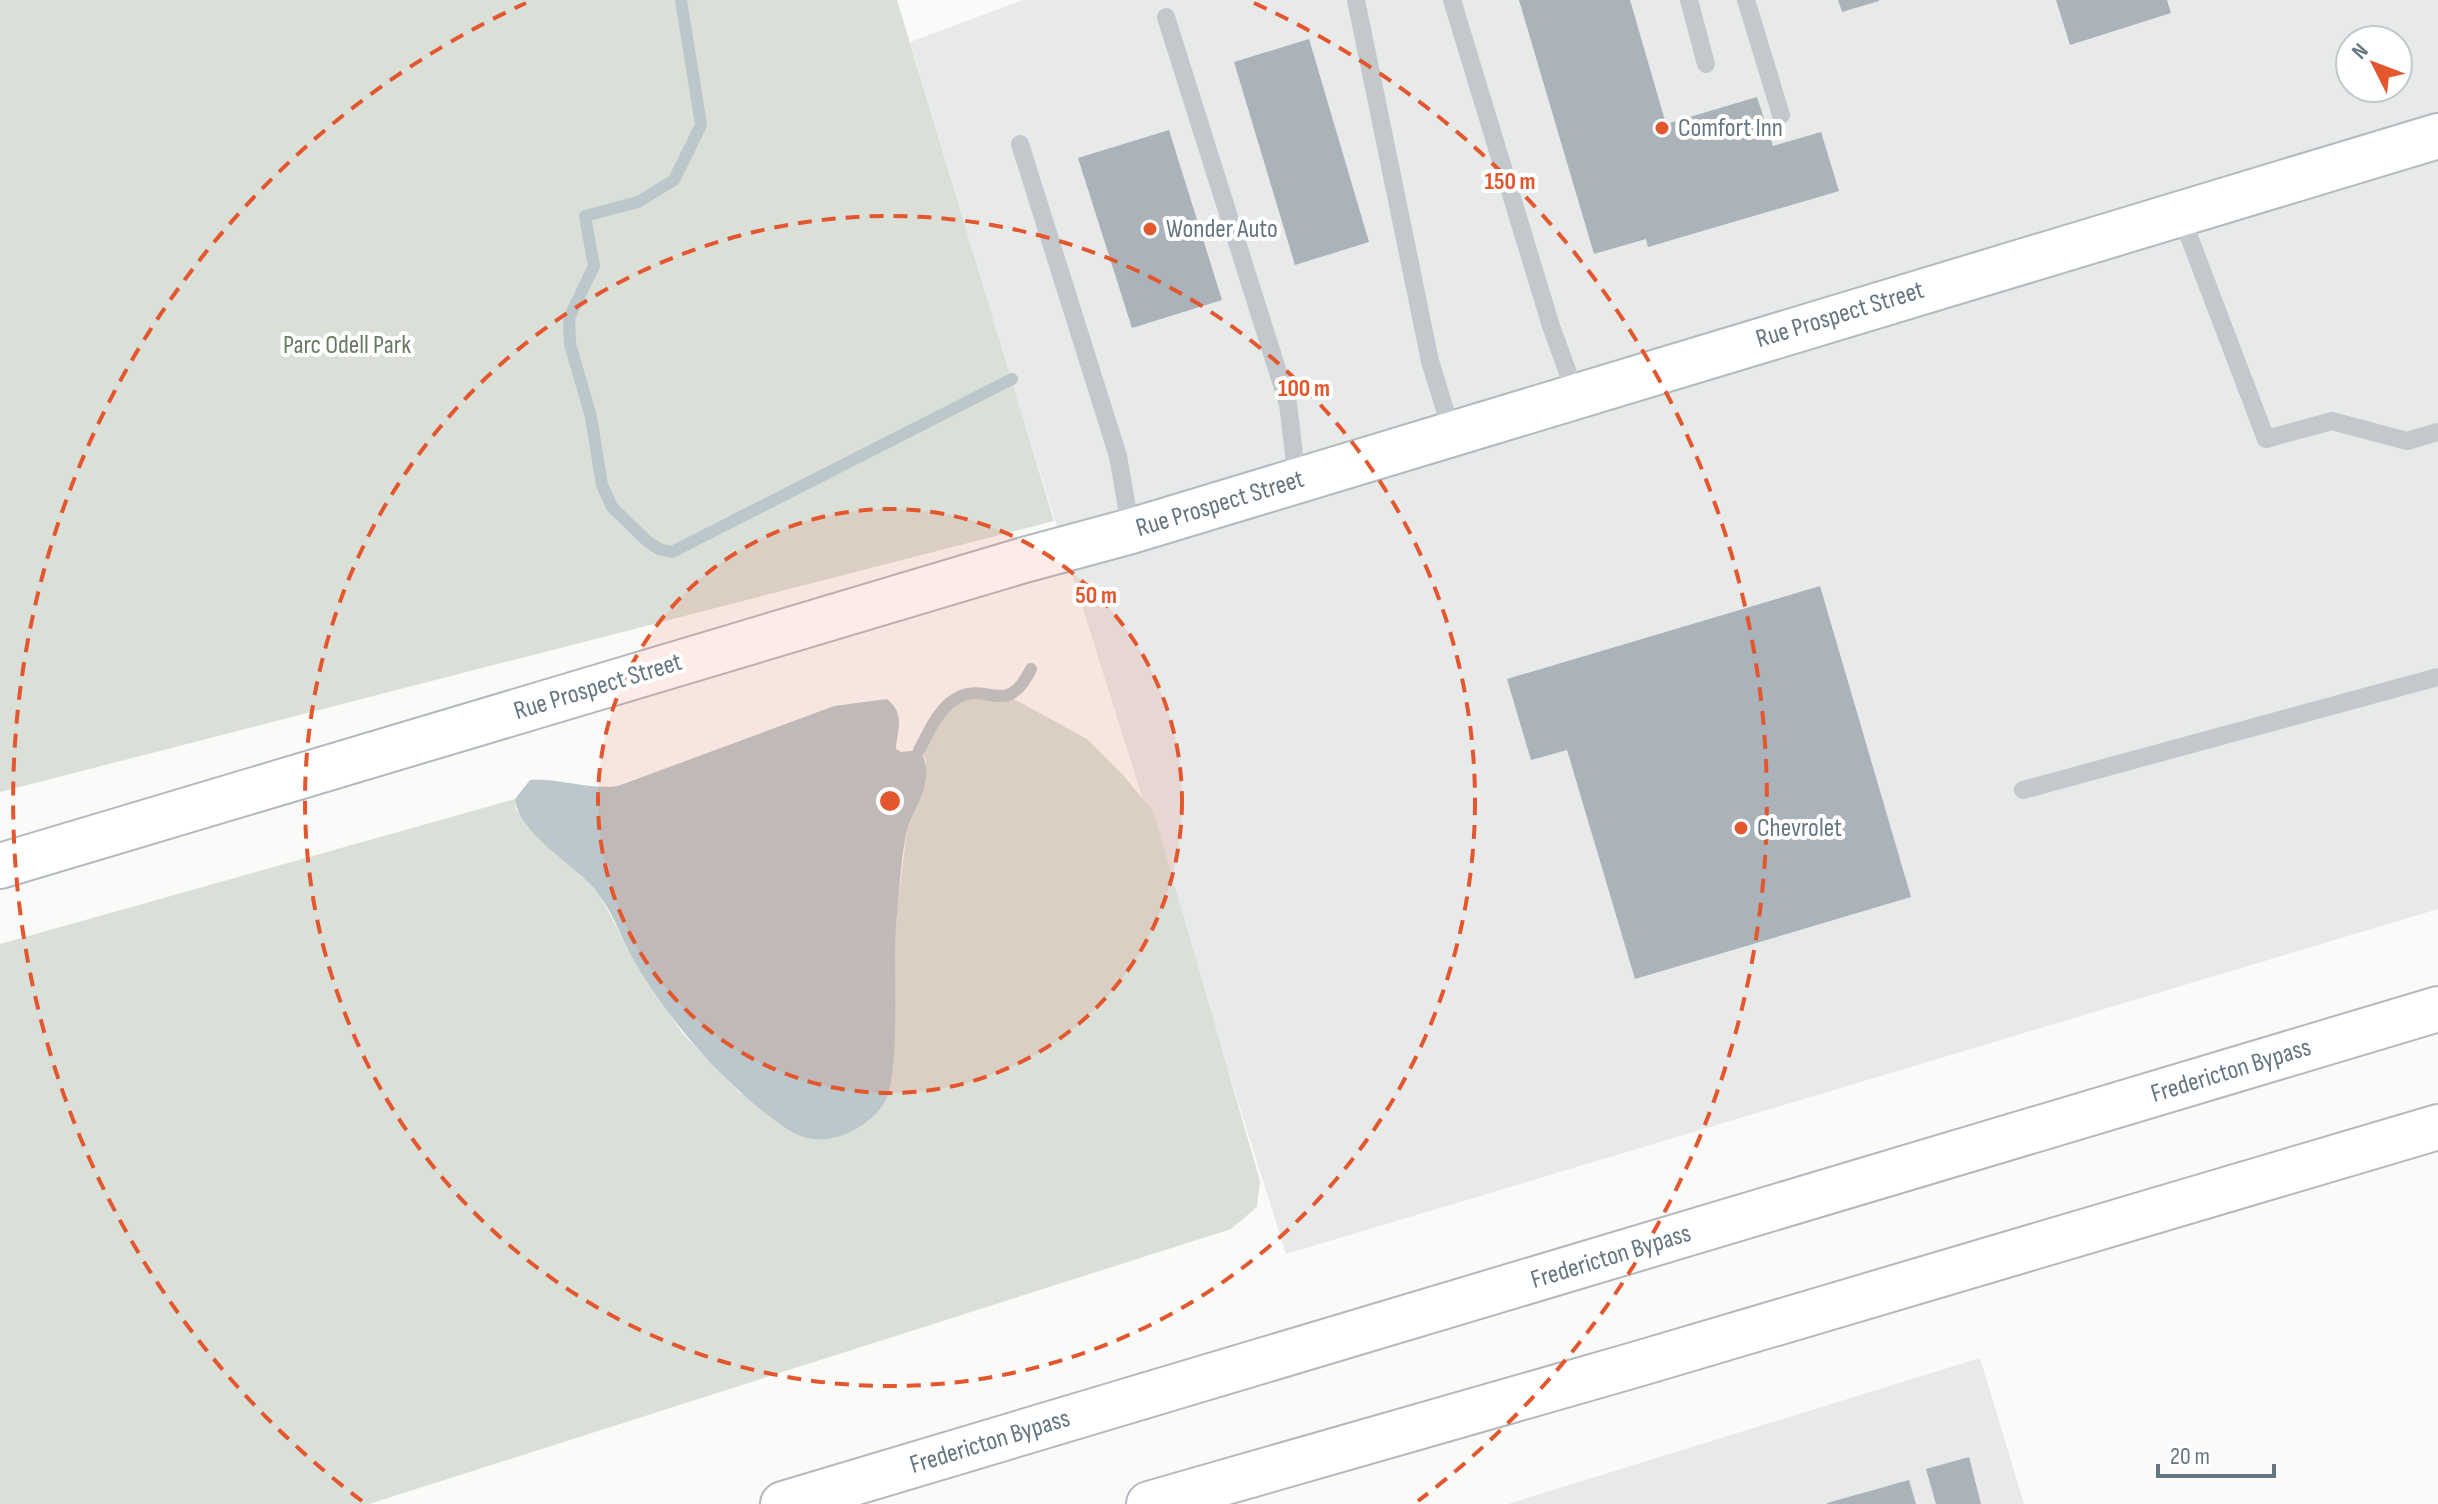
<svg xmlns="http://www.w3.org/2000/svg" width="2438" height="1504" font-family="'Sofia Sans Condensed',sans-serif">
<rect width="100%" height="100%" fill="#fafaf8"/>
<!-- built -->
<path fill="#e8e9e9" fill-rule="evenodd" d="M1023,0H2438V909L1286,1254L1020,409L910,42ZM2350,40H2398V88H2350Z
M1980,1358L2024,1504H1508Z"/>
<!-- green -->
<path fill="#dadfd7" d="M0,0H897L1054,521L0,792Z
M973,694L1008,696L1087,739L1123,775L1153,811L1260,1181L1257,1207L1231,1229L369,1504H0V944L515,799L516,810L599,894L639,969L683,1034L741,1094L894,937L907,830L926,781V760L919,750C933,724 943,701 973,694Z"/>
<!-- water -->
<path fill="#bbc7cb" d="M887,699C906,715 897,728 896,749L901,752L919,750C926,760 927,767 926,779C924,796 912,813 907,830C901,856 900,886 897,914C891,957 903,1076 883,1105C867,1128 832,1146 804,1137C791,1133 778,1123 768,1115C716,1075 675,1026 640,971C624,946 615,915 597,892C575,864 518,834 515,799L530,780C560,778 588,790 618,786L834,706Z"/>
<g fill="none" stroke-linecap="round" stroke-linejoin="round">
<!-- stream -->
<path stroke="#bbc7cb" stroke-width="12" d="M681,0L701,125L674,180L638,202L585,216L594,266L569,318L570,344L591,417L602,485L612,507L647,541L659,549L672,552L1012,379
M919,750C928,734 936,714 951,702C985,676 1005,722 1031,669"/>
</g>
<!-- building -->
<path fill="#aab3b9" d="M1519,0H1630L1666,124L1757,97L1773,146L1821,132L1839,191L1648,247L1646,239L1594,254Z
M1838,0H1879V1L1842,12Z
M2056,0H2167L2171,13L2070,45Z
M1309,39L1369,242L1295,265L1234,62Z
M1169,130L1222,300L1132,328L1078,158Z
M1820,586L1911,897L1635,979L1567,750L1531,760L1507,679Z
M1969,1457L1981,1504H1936L1926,1469Z
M1909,1480L1916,1504H1827V1503Z"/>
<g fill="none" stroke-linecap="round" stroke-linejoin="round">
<defs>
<path id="secondary" d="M0,866L1024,560L1131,531L2438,136"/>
<path id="motorway" d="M783,1504L2438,1009
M1149,1504L1641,1363L2438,1127"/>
</defs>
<!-- secondary casing -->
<use href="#secondary" stroke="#b3babf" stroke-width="48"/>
<!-- motorway casing -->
<use href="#motorway" stroke="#b4b9bd" stroke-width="48"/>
<!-- service -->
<path stroke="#c3c8cc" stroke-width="18" d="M1356,0L1430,361L1452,433
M1452,0L1551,326L1576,395
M1689,0L1706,64
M1746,0L1781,115
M1166,17L1288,404L1297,480
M1020,144L1118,456L1131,531
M2180,213L2266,439L2332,421L2407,441L2438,432
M2023,790L2438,677"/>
<!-- secondary -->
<use href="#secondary" stroke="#fff" stroke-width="44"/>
<!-- motorway -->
<use href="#motorway" stroke="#fff" stroke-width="44"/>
</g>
<!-- distance rings -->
<circle cx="890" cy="801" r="292" fill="#e4572e" fill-opacity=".12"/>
<g fill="none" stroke="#e4572e" stroke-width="4" stroke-dasharray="14 10">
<circle cx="890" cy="801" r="292"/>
<circle cx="890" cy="801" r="585"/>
<path d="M362 1501A877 877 0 0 1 526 3M1254 3A877 877 0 0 1 1418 1501"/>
</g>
<!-- markers -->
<g fill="#e4572e" stroke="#fff" stroke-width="3">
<circle cx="1662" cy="128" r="8"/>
<circle cx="1150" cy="229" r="8"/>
<circle cx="1741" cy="828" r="8"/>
</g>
<g text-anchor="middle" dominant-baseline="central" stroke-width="8" stroke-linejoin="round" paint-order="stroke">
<!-- poi labels -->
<g font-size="26" fill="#657683" stroke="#fff" text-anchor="start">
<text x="1678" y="128">Comfort Inn</text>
<text x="1166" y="229">Wonder Auto</text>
<text x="1757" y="828">Chevrolet</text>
</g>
<!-- street labels -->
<g font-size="26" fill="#657683" stroke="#fff">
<text transform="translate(1840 315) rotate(-17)">Rue Prospect Street</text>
<text transform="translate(1220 504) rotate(-17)">Rue Prospect Street</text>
<text transform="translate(598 687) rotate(-17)">Rue Prospect Street</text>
<text transform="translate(2231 1071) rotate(-17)">Fredericton Bypass</text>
<text transform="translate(1611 1257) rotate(-17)">Fredericton Bypass</text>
<text transform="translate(990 1442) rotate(-17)">Fredericton Bypass</text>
</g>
<!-- park labels -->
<g font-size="26" fill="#687a64" stroke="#fff">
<text x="347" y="345">Parc Odell Park</text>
</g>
</g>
<circle cx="890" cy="801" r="12" fill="#e4572e" stroke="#fff" stroke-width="4"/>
<g font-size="24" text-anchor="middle" font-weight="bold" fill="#e4572e" stroke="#fff" stroke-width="8" stroke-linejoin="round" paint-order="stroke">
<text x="1510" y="189">150 m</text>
<text x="1304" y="396">100 m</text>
<text x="1096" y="603">50 m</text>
</g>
<!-- north arrow -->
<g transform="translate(2374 64) rotate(312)"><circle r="38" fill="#ffffff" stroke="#c1c8cd" stroke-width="2"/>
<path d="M0-6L14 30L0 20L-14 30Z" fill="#e4572e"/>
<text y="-12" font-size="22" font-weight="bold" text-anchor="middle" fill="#657683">N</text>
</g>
<!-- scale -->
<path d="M2158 1464v12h116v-12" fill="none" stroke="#657683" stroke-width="4"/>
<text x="2170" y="1464" font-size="24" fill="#657683" stroke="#ffffff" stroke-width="6" paint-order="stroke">20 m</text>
</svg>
